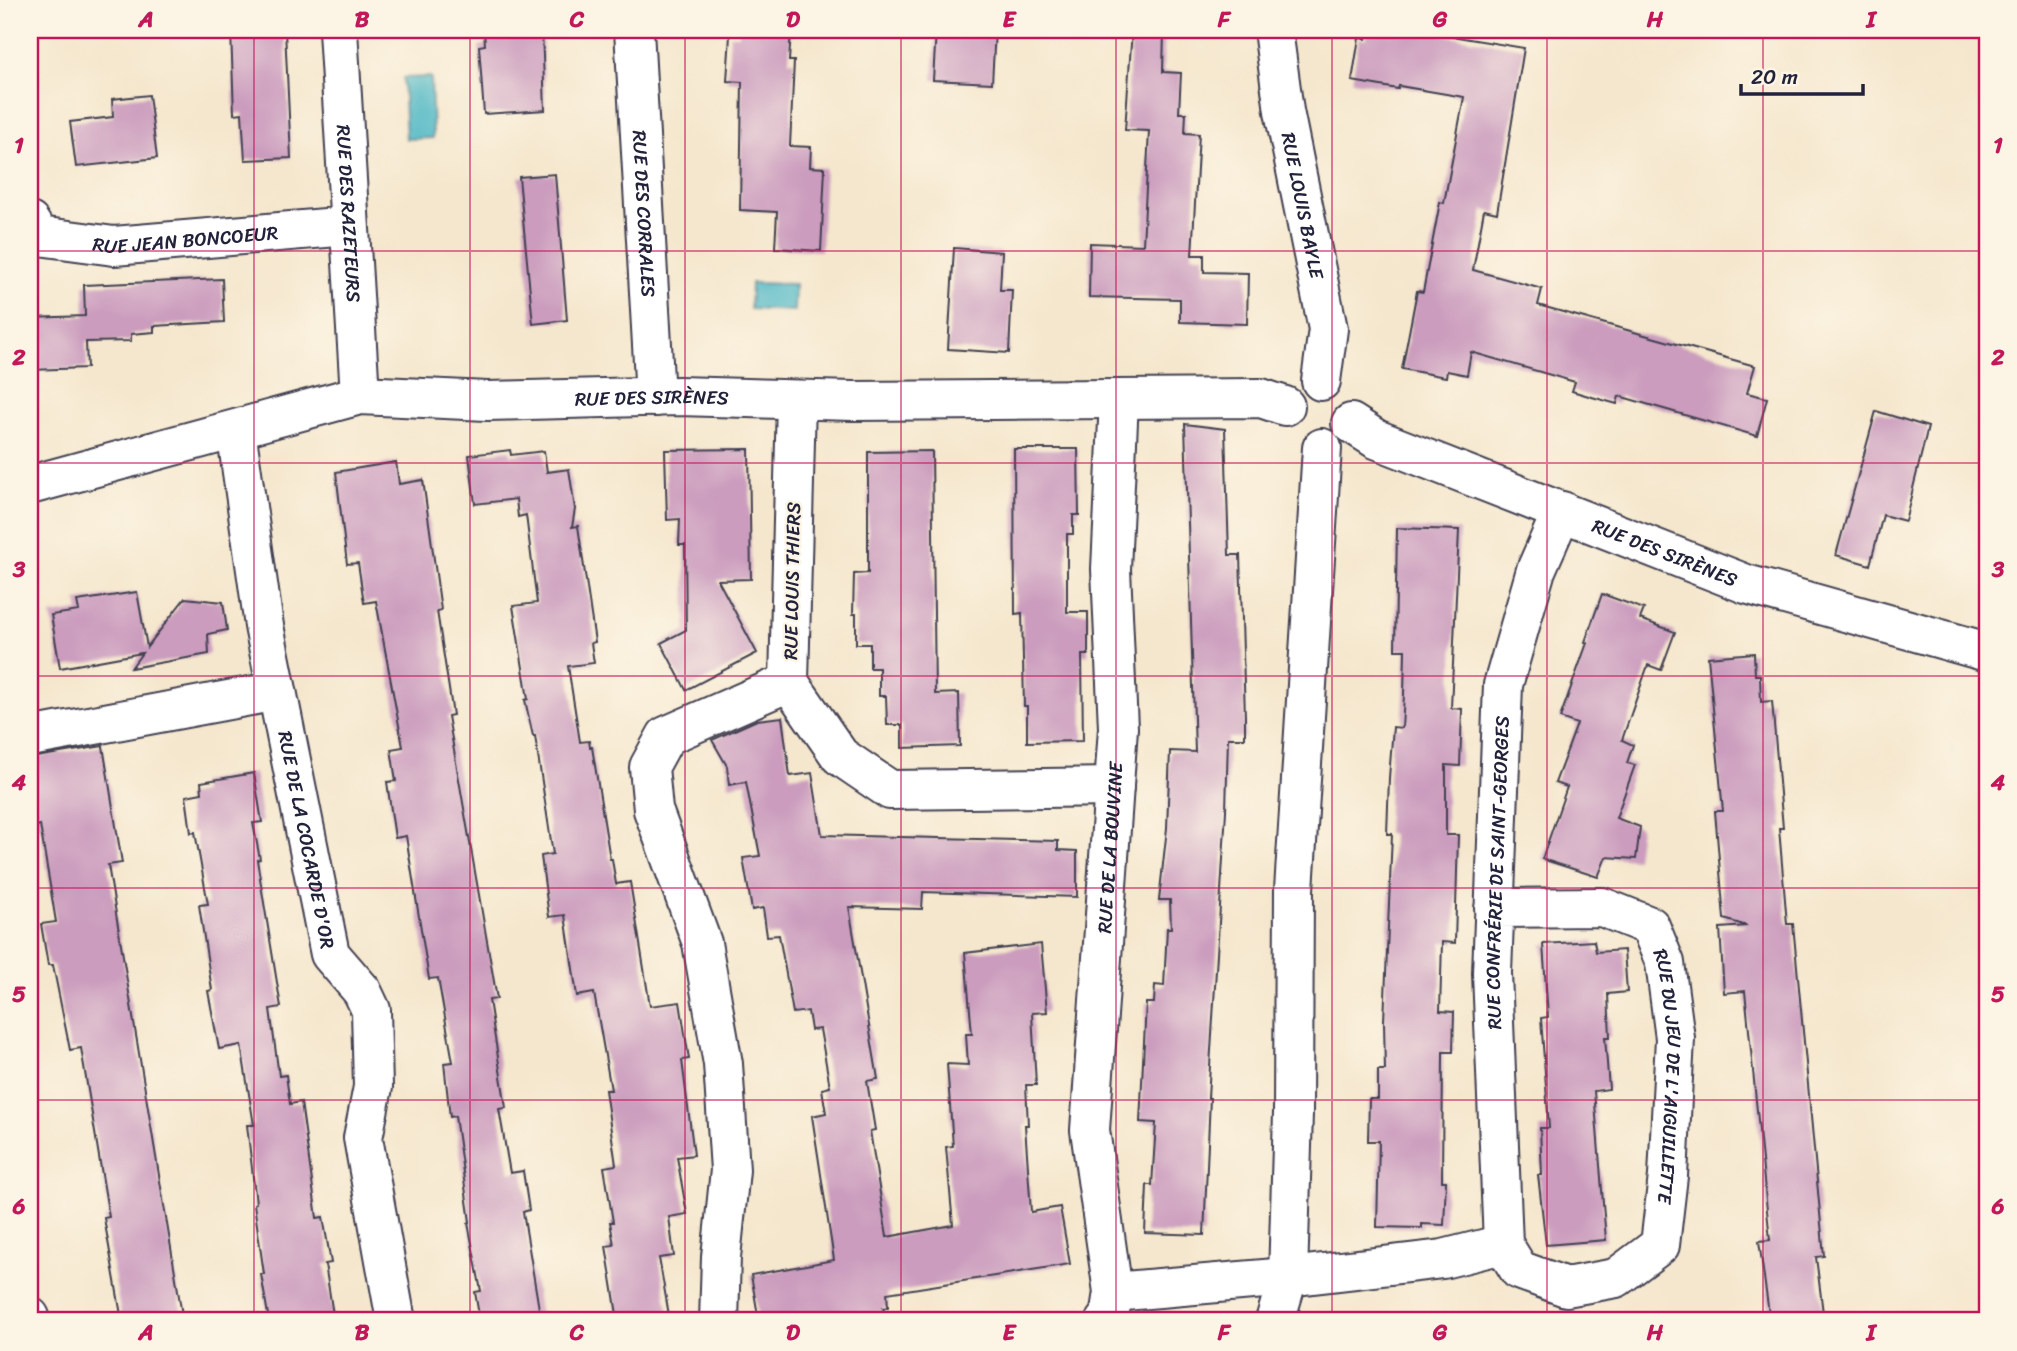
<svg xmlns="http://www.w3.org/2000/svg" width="2017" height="1351" font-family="Sriracha,sans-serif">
<rect width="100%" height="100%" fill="#fcf5e5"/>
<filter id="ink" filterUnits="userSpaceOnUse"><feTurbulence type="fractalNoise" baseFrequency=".0143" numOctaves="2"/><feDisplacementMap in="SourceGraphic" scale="14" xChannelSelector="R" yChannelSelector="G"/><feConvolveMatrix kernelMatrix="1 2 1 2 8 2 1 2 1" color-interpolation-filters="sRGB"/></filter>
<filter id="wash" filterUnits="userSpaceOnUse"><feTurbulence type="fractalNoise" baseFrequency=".00686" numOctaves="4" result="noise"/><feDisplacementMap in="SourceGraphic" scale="28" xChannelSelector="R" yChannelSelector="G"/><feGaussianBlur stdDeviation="1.57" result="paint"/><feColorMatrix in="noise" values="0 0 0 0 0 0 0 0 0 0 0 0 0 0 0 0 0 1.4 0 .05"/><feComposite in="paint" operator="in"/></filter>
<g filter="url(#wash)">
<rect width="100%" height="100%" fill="#f5e7cd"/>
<!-- water -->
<path fill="#49b6c4" stroke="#366c80" stroke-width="2" d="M431,77L433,138L406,139L403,78Z
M751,283L795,284L794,311L750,309Z"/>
<g id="blocks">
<!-- building -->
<path fill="#cb9cbe" d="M231,30H285L291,158L245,160L242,113L234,114Z
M484,30H542L545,110L484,114L479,46L485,45Z
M739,30H791L789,61H794L790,146L811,147L810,167L825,168L821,251L775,248L777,212L740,210L742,82L727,81L730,35H739Z
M936,30H995L992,83L933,80Z
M1132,30H1164L1163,72L1181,73L1179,113H1186L1185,133L1199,134L1192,255H1204V272L1248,273L1247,324L1180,322V299L1089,297L1090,243L1143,245L1149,131L1125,130Z
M1368,30H1415L1524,48L1497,213L1484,210L1473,270L1542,289L1538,305L1755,366L1747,393L1767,398L1757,436L1619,396L1617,404L1592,397L1572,391L1575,382L1471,352L1467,375L1447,371L1446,377L1402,369L1417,291L1423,292L1440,202L1444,203L1464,97L1399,86L1398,89L1352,81L1359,38L1366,39Z
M149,95L157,158L76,167L70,122L113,117L112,99Z
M555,174L567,320L533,324L519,177Z
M954,248L1002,252L1000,290H1012L1009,353L948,349Z
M222,279L224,322L154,326V332L131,334V341L86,342L87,368L30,370V318L85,316L84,285Z
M1876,411L1928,427L1905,521L1883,515L1870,565L1836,555Z
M1185,424L1225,429L1229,555H1240L1245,717V738H1228L1226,811L1208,1098H1210L1204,1235L1145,1233L1147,1185H1152L1156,1123L1140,1122L1146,1003H1154L1155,985L1164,986L1167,928H1171L1170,900H1159L1167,828L1170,751L1195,752Z
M749,449L751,579L718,580L757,653L686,690L661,643L686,630L685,545H679L680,519L667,520L665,450Z
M1014,449H1078L1079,515H1073V534H1067V612H1088V655H1082L1083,741L1027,742V706H1024L1022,613L1015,614Z
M510,450L511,455L544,451L547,472L569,469L575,509L572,527L578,526L595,642L591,643L594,663L568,666L580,742L589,741L590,747H592L610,859H612L616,884L630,882L650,1006L680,1002L689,1059L682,1060L694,1155L677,1157L687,1214L669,1217L674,1256L659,1258L670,1321H618L606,1246L614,1245L610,1222H613L604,1167L616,1165L605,1090H611L594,993L577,996L565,915L549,917L541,856L553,854L535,736H533L525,700L528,699L513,606L537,603L526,515L518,517L516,499L475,504L469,455Z
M932,451L935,694L959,693L960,746L902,748V725H887L886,696H879V668H870V644H856V614H853L854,574L868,573V452Z
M396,462L399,484L423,480L441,610L437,611L453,715L448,716L497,999L489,1000L506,1108L499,1109L510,1173L523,1171L529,1210L523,1212L541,1321H480L475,1292L481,1291L468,1223L470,1222L455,1116L450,1117L444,1063L453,1062L438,978L429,979L406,836L395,838L387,782L396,781L391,749L403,747L376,601L364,603L358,563L347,564L336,472Z
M1397,528L1459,530L1451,708L1462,709L1460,766L1446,765V835H1458L1455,943L1442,942L1440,1011L1454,1012L1453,1052H1443L1442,1181H1446L1444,1225L1422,1224V1228L1377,1227L1379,1141H1368L1369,1099H1378V1070H1385L1384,1021L1392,834H1387L1389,778L1393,727L1402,728L1404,695L1405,650H1395Z
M137,592L147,647L185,598L223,602L227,630L208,634L209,654L131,668L142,653L60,668L51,615L79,611L77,601Z
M1602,594L1644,609L1640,619L1675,632L1661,670L1648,665L1622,740L1633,745L1627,763L1635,765L1616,818L1640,827L1636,859L1606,857L1598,877L1542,859L1567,787L1555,783L1577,724L1560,718L1587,643L1585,642Z
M1754,653L1755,675H1760L1761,702L1772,701L1783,828H1779L1787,924H1793L1824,1256L1816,1257L1824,1321H1770L1759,1241L1770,1240L1745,991L1724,993L1720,928L1747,926L1724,919L1715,811H1723L1708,657Z
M782,717L790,776L812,773L822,835L1058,841V850L1077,851V897L923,892L922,909L849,907L878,1079L867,1081L875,1130L870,1131L887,1237L953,1225L946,1147L953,1146L947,1064L968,1065L966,1034H972L965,953L1041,944L1047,1012L1032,1013L1036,1085H1026L1028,1125H1025L1031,1212L1060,1207L1070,1264L887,1293L888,1307L883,1308L884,1311L857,1316L829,1321H759L751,1275L834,1260L812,1116L826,1113L822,1089L830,1087L820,1029L811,1030L808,1011L793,1013L779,935L767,936L763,908L752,910L743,858L760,856L746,782L729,785L727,766L712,740L757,720Z
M103,746L122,863L108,865L183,1321H122L104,1218L109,1217L81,1048L70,1050L53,965H48L41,924L56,922L40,825L36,826L30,787V758Z
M254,773L262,822L253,823L260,859L257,860L281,1007L270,1009L279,1076L286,1075L290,1104L301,1102L317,1218L323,1217L331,1263L325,1264L334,1321H269L261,1274H264L254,1204L256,1203L247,1125H254L241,1045L219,1049L208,991L212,990L199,905L208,904L195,832L191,833L186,796L202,793L201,782Z
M1594,941L1596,952L1624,950L1627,992L1608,994L1610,1037H1605L1609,1089L1594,1091L1606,1240L1546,1245L1538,1175H1542L1540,1128H1549L1541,1018L1548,1017L1543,944Z"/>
</g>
</g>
<g filter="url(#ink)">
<use href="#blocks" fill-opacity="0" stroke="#424051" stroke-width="2"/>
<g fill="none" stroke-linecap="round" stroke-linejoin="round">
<defs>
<g id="street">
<path id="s1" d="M338,30L360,395"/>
<path id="s2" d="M634,30L655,397"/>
<path id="s3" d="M1273,30L1284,111L1328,329L1321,381"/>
<path id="s4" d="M30,222L39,236L114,246L349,226"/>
<path d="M796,400L789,682L840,756L890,790L1114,787"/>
<path id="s5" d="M1351,423L1376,439L1746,584L1987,652"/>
<path id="s6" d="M236,430L264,626L330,954L362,991L371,1010L373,1087L363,1138L396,1321"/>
<path id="s7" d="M30,485L360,395L487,401L679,396L853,401L1261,398L1285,406"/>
<path d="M30,737L277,691"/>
<path id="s8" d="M1494,908L1602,907L1650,926L1665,963L1675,1038L1668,1176L1660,1245L1616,1278L1566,1287L1519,1270L1503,1244L1492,973L1503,685L1536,570L1562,511"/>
<path d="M1113,1292L1288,1277L1443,1259L1503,1244"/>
<path d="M30,1317V1321"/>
<path d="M719,1321L721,1257L730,1170L723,1064L702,943L653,810L649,767L666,736L789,682"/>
<path id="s9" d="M1105,1321L1109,1318L1113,1292L1090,1130L1118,728L1111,569L1119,400"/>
<path d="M1275,1321L1288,1277L1293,1113L1294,890L1322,448"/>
</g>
</defs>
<!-- street casing -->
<use href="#street" stroke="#424051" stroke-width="42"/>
<!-- street -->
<use href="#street" stroke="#fff" stroke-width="38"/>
</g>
</g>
<!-- grid -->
<path fill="none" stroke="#c2185b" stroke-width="2" stroke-opacity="0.55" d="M254,30V1321M470,30V1321M685,30V1321M901,30V1321M1116,30V1321M1332,30V1321M1547,30V1321M1763,30V1321M30,251H1987M30,463H1987M30,676H1987M30,888H1987M30,1100H1987"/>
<g text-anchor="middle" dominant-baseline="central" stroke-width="5" stroke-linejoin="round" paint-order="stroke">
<!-- street labels -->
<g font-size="19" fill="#22223b" stroke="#fcf5e5">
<text stroke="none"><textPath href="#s3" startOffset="178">RUE LOUIS BAYLE</textPath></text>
<text stroke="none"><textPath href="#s1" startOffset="184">RUE DES RAZETEURS</textPath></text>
<text stroke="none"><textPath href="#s2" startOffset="184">RUE DES CORRALES</textPath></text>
<text stroke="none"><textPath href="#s4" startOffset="164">RUE JEAN BONCOEUR</textPath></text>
<text stroke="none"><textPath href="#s7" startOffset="634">RUE DES SIRÈNES</textPath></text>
<text stroke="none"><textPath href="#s5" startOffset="340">RUE DES SIRÈNES</textPath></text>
<text transform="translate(792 581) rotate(-89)">RUE LOUIS THIERS</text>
<text stroke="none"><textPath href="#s6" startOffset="416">RUE DE LA COCARDE D'OR</textPath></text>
<text stroke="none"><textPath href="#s9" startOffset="478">RUE DE LA BOUVINE</textPath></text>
<text stroke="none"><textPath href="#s8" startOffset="1041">RUE CONFRÉRIE DE SAINT-GEORGES</textPath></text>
<text stroke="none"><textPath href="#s8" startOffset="313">RUE DU JEU DE L'AIGUILLETTE</textPath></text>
</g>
</g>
<!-- margin -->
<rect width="2017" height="1351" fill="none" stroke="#fcf5e5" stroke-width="77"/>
<!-- scale -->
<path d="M1741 84v10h122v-10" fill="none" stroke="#22223b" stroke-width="3.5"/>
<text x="1751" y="84" font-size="21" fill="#22223b" stroke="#fcf5e5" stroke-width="5" paint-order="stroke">20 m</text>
<rect x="38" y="38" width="1941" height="1274" fill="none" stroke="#c2185b" stroke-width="2.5"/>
<g font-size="23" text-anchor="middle" font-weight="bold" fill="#c2185b">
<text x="146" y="27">A</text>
<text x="362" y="27">B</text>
<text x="577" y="27">C</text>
<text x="793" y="27">D</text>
<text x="1009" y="27">E</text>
<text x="1224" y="27">F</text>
<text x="1440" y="27">G</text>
<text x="1655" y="27">H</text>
<text x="1871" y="27">I</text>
<text x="19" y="153">1</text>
<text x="1998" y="153">1</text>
<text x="19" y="365">2</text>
<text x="1998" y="365">2</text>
<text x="19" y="577">3</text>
<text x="1998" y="577">3</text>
<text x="19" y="790">4</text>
<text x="1998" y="790">4</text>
<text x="19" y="1002">5</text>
<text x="1998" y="1002">5</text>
<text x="19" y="1214">6</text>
<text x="1998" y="1214">6</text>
<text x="146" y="1340">A</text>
<text x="362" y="1340">B</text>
<text x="577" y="1340">C</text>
<text x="793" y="1340">D</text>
<text x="1009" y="1340">E</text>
<text x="1224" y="1340">F</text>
<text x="1440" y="1340">G</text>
<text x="1655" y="1340">H</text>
<text x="1871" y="1340">I</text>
</g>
</svg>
